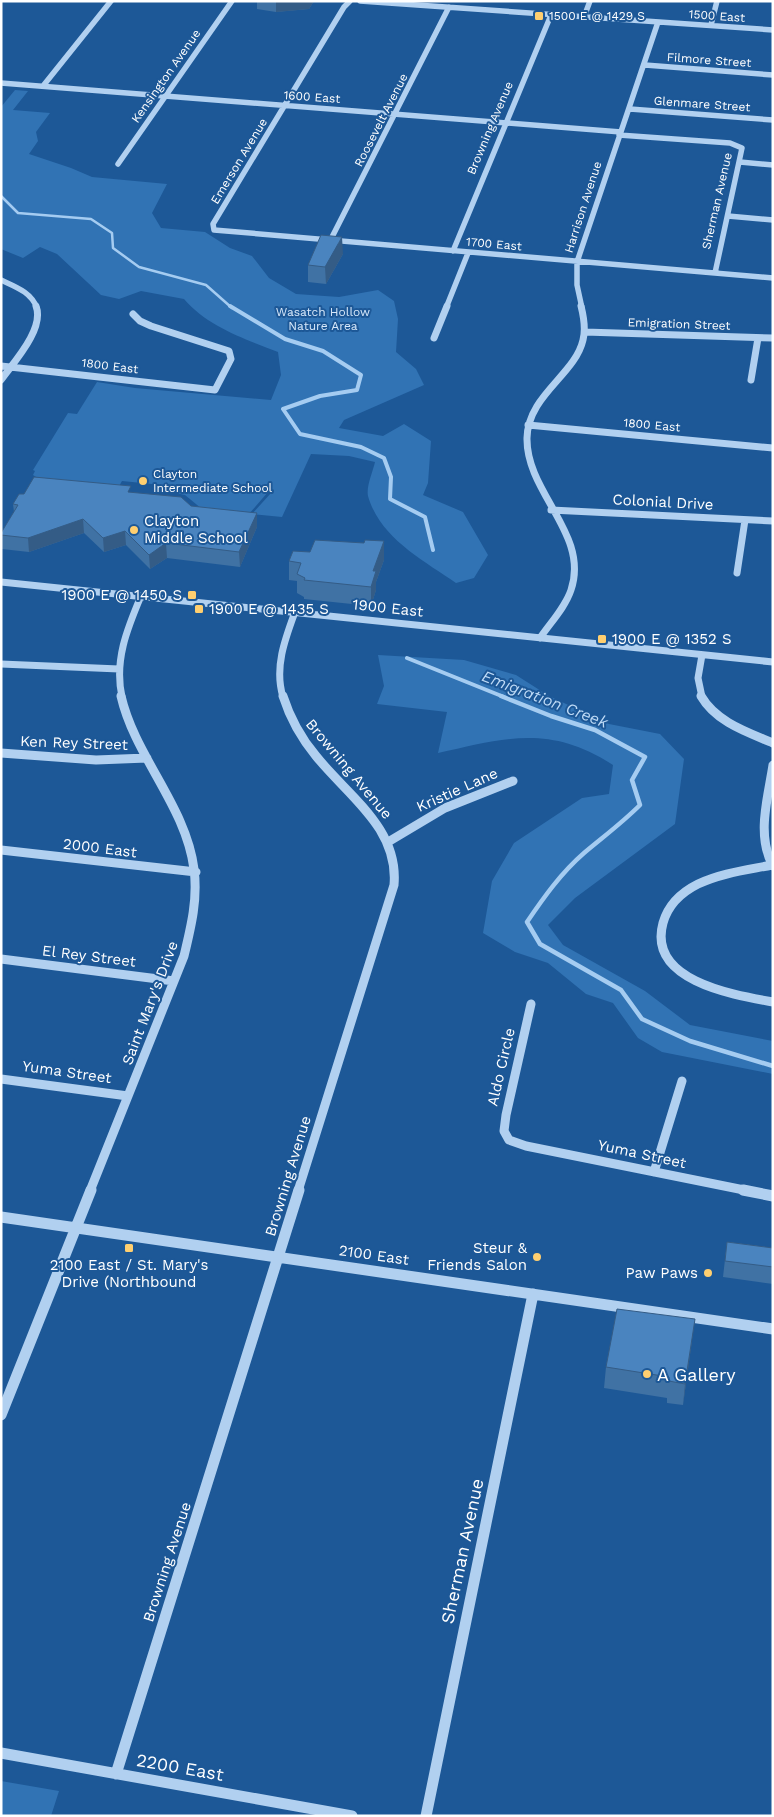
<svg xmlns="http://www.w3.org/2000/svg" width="774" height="1817" font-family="'Work Sans',sans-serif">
<rect width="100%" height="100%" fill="#1d5897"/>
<!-- green -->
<path fill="#3173b4" d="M15,90L28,91L13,110L50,113L36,132L38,141L29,154L71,168L92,177L167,184L152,213L161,228L205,232L230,248L252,256L269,278L296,294L339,297L378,290L394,301L398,319L396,352L416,369L424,385L344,420L339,428L383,436L404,424L431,441L428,483L423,495L463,512L488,555L474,578L456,583C423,560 380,538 368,496C366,487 373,471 375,462L349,456L311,454L282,517L252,514L271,493L266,489L271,483L269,482L262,490L268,492L249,514L202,509L185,495L175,493L178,488L172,486L122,481L118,488L36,477L33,475L35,471L33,470L68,413L77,414L97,382L135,388L271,400L281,375L278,352C245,339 208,327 184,299L141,291L119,299L101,295L57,254L40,247L23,258L1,249V107Z
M378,655L464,660L516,675L549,696L609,724L660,734L684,759L675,824L575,898L548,925L563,945L645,991L690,1025L773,1041V1074L662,1052L638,1038L613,1003L586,994L548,963L515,952L483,933L492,881L514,843L582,798L609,794L613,765C550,724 505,738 438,753L447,712L377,704L384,686Z
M1,1781L59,1791L51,1816H1Z"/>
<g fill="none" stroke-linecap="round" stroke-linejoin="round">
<!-- stream-far2 -->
<path stroke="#a5ccf1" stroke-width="2.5" d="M1,196L18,213L91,219L112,233L113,248L139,267L206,285L232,308"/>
<!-- stream-far1 -->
<path stroke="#a5ccf1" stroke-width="4" d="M230,306L285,339L323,351L361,375L357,390L320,396L283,409L300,434L361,447L384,458L391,477L390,499L425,517L433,550
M407,658L504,697"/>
<!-- stream -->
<path stroke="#a5ccf1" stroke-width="4.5" d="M501,696L551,716L595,730L645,757L632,780L640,805C622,823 603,837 584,853C561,873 544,897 527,922L540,944L621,990L642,1019L690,1041L773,1066"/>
<!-- minor-far3 -->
<path stroke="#b1d0f0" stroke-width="5.5" d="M350,1L344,7L213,224L214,230L773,278
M360,1L773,30
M584,17L590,1
M711,25L717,1
M645,65L773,75
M1,83L621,132
M43,86L111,1
M630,109L773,120
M619,135L730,143L742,148L715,273
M740,162L773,165
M118,164L232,1
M728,216L773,220
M330,241L449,7
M453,251L551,15
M1,280C16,287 31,292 37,308
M446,308L468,253
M582,308L577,285V262L658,22"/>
<!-- minor-far2 -->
<path stroke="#b1d0f0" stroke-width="7" d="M585,332L773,338
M434,338L447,306
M1,366L215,390L231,359L229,351L151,326L140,321L133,314
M1,380C13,363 45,329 36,306
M751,380L758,338
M528,425L773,448
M551,510L773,521
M737,573L745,520
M1,582L773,662
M540,638C550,623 565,608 571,590C590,534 526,493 527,438C528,395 575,375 583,340C586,329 584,318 581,306
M1,664L119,669
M122,697C114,661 127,629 141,596
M283,697C274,668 285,639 295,612
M702,697L698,678L702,655"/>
<!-- minor-far1 -->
<path stroke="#b1d0f0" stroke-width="9" d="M283,696C290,718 301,738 316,756C348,796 399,828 394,885L298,1191
M701,696C716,722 747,732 773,743
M1,753L96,760L147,758
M773,765C768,798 756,835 773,866
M388,842L445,808L513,781
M1,850L196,872
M772,865C747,870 721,873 698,884C682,892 668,905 663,923C647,981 734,995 773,1002
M1,959L174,981
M531,1004L506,1115L504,1131L509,1140L526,1146L749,1191
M1,1079L128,1096
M654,1172L682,1081
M90,1191L184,956C191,927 198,899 194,869C186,806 135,757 121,696"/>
<!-- minor -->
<path stroke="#b1d0f0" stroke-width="11" d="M743,1190L773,1196
M1,1217L773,1329
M1,1415L91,1190
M1,1753L352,1816
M116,1774L299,1190
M426,1816L533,1294"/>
</g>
<!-- wall -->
<path fill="#4072a4" d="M257,1H314L309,9L276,12L257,9Z
M343,254L326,284L308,282V265Z
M131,493L191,506L257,527L240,567L167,558L150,569L126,545L104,552L84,533L29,552L2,549L1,533L14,512L13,504L24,494Z
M384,541V560L376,582V590L371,606L304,599V597L297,593V581L289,580V561L310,552L364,543Z
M727,1242L773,1248V1284L723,1277Z
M692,1340L683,1405L667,1403V1398L604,1388L606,1367Z"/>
<!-- shaded-wall -->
<path fill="#345c86" d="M276,1H314L309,9L276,12Z
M342,237L343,254L326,284L325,267Z
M257,513V527L240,567L239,552Z
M83,519L84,533L29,552L28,538Z
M125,531L126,545L104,552L103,538Z
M384,541V560L376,582V590L371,606V587L373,571Z
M166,543L167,558L150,569L149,555Z
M695,1319L692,1340L683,1405L685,1384Z"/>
<!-- building -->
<path fill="#4a84bf" stroke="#345c86" d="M321,235L342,237L325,267L308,265Z
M34,477L131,486L128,492L181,497L191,506L257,513L239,552L166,543L149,555L125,531L103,538L83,519L28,538L1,535V533L18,505L13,504L19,494H24Z
M315,540L364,543L365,540L384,541L373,571H376L371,587L304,580L305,578L297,574L301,563L289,561L293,551L310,552Z
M727,1242L773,1248V1267L725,1261Z
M617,1309L695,1319L685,1384L669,1381V1377L606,1367Z"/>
<!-- markers -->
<g fill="#ffcf70" stroke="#1d5897" stroke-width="2">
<rect x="534" y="11" width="10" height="10" rx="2.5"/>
<circle cx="143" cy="481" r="5"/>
<circle cx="134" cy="530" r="5"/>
<rect x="187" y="590" width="10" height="10" rx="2.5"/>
<rect x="194" y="604" width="10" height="10" rx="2.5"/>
<rect x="597" y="634" width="10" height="10" rx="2.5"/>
<rect x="124" y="1243" width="10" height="10" rx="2.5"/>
<circle cx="537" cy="1257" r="5"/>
<circle cx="708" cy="1273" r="5"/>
<circle cx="647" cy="1374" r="5"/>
</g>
<g text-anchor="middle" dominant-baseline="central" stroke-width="4" stroke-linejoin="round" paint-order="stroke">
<!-- far-poi labels -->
<g font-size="12" fill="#fff" stroke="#1d5897" text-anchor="start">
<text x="549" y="16">1500 E @ 1429 S</text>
<text x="153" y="474">Clayton<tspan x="153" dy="14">Intermediate School</tspan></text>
</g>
<!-- far-street labels -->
<g font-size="12" fill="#fff" stroke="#1d5897">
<text transform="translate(717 16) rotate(4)">1500 East</text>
<text transform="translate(709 60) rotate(4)">Filmore Street</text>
<text transform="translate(166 76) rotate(-55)">Kensington Avenue</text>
<text transform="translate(312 97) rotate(4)">1600 East</text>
<text transform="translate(702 104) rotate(4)">Glenmare Street</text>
<text transform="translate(381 120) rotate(-63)">Roosevelt Avenue</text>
<text transform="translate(490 128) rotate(-67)">Browning Avenue</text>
<text transform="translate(239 161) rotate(-59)">Emerson Avenue</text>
<text transform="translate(717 201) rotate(-77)">Sherman Avenue</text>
<text transform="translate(583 207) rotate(-72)">Harrison Avenue</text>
<text transform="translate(494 244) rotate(5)">1700 East</text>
<text transform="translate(679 324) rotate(2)">Emigration Street</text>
<text transform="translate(110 366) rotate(7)">1800 East</text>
<text transform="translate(652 425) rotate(5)">1800 East</text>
</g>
<!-- far-park labels -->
<g font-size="12" fill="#d8e9fb" stroke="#1d5897">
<text x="323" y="312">Wasatch Hollow<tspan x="323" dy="14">Nature Area</tspan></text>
</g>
<!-- street labels -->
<g font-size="15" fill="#fff" stroke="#1d5897">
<text transform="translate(663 502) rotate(3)">Colonial Drive</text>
<text transform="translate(388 608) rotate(6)">1900 East</text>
<text transform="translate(74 743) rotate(2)">Ken Rey Street</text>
<text transform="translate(349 769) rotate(50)">Browning Avenue</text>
<text transform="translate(457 790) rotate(-24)">Kristie Lane</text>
<text transform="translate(100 848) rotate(7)">2000 East</text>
<text transform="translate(89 956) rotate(7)">El Rey Street</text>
<text transform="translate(150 1003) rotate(-69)">Saint Mary's Drive</text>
<text transform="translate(501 1067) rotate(-77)">Aldo Circle</text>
<text transform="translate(67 1072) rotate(8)">Yuma Street</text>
<text transform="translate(642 1154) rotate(12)">Yuma Street</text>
<text transform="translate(288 1176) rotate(-73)">Browning Avenue</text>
<text transform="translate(374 1255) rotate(8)">2100 East</text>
<text transform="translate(167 1562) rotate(-72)">Browning Avenue</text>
</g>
<!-- poi labels -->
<g font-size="15" fill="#fff" stroke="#1d5897" text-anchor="start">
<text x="144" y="521">Clayton<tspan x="144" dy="17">Middle School</tspan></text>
<text x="182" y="595" text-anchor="end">1900 E @ 1450 S</text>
<text x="209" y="609">1900 E @ 1435 S</text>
<text x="612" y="639">1900 E @ 1352 S</text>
<text x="527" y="1248" text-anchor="end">Steur &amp;<tspan x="527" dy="17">Friends Salon</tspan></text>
<text x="129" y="1265" text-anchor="middle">2100 East / St. Mary's<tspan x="129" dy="17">Drive (Northbound</tspan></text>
<text x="698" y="1273" text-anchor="end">Paw Paws</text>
</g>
<!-- water labels -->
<g font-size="16" font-style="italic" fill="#bedaf6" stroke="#1d5897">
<text transform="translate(545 699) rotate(21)">Emigration Creek</text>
</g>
<!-- near-poi labels -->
<g font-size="18" fill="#fff" stroke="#1d5897" text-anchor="start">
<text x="657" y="1374">A Gallery</text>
</g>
<!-- near-street labels -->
<g font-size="18" fill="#fff" stroke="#1d5897">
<text transform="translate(462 1551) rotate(-78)">Sherman Avenue</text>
<text transform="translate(180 1767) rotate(10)">2200 East</text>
</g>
</g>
<!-- border -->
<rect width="774" height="1817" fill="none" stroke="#ffffff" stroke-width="5"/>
</svg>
